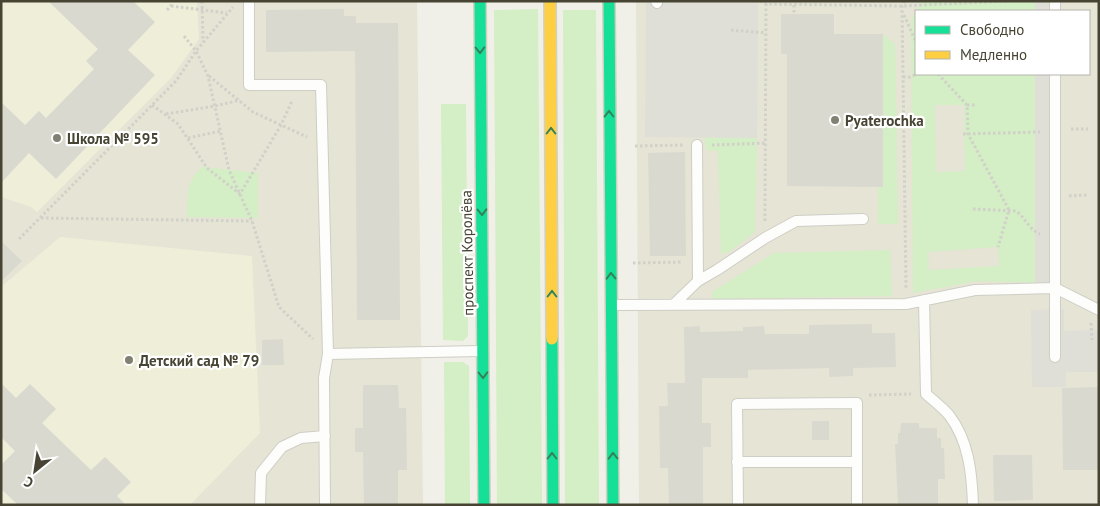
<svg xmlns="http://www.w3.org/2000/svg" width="1100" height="506" font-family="'PT Sans',sans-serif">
<rect width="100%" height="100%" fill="#f0f0e8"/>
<!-- residential -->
<path fill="#e5e4d5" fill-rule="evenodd" d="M1,1H417L423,505H1Z
M636,1H1099V505H639ZM916,11H1089V74H916Z"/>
<!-- education -->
<path fill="#efeed9" d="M1,1H197L199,39L171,78L37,212L31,207L1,197Z
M60,237L252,256L260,433L190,505H1V287Z"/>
<!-- green -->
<path fill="#d4eec5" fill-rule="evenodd" d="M922,1H1035V11H916V74H1035V283L977,281L913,293L911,20ZM935,105H964L965,171L936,172ZM998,247L999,266L929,270L928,252Z
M538,9L542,505H497L494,10Z
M563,10H596L599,505H565Z
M883,34L895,44L898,224H878V187Z
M441,104H466L468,336L463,341L443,340Z
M705,137L757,138L755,232L729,252L721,254L718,151L706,150Z
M203,167L258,173V218L187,217C188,196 185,181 203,167Z
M890,250L892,296L712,299V292L774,253Z
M444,362H463L469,366L470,505H445Z"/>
<!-- parking -->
<path fill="#dfdfd8" d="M1035,1H1052V11H1035Z
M646,3H758L757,138L645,137Z
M1035,74H1052L1051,282L1035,283Z
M1064,309V331L1099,330V372H1066V387H1032L1031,310Z"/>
<!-- building -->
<path fill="#dad9d0" d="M48,1H133L155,22L128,50L155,75L56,179L29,153L1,183V102L25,125L39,111L46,118L94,69L86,61L98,49Z
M344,9V16H356V23H398L400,320H357L355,51L266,52V10Z
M781,14H834V34H883V187L787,186V54H781Z
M685,152L686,256H650L648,153Z
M1,241L22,261L1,282Z
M872,324V333H895L896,367L853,368V376L829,377V368L748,370V378H702V423H711V447H703V505H669L668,468H660L659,406H668L667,383H685L684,327L700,326V332L743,331V327L764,326L765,334H809V325Z
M283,339L284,365H262V340Z
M1,383L16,398L30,384L56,409L42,423L91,470L105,457L131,482L117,496L126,505H18L1,489V465L15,451L1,437Z
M363,385H398L399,408H406L407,470H398V505H364L363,452H355V428H363Z
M1099,387V470H1063L1062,388Z
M812,421H829V440H812Z
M901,423H919V428H937V438H941V448H944L945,479H938V505H898L895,444H898V433H900Z
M993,455H1032L1033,500L994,501Z"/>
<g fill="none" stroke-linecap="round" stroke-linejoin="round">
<defs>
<path id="lane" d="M249,1V85H321L328,354L481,351
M656,1L657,3
M1055,11V1
M697,145L698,281
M924,300L926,394C934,401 943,408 949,415C969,441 972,474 973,505
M611,305L906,304L975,290L1055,288L1099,310
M673,305L698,281L717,270L765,238L796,221L863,219
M1055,357V74
M737,462H857
M260,505L261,473L282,447L301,438L325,436
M325,505L324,378L328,354
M738,505L737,404L857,403V505"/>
<path id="fast" d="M480,1L484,505
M609,1L613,505
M552,339L553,505"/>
<path id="slow" d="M550,1L552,339"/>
</defs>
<!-- lane casing -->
<use href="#lane" stroke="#cecec5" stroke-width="12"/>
<!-- fast casing -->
<use href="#fast" stroke="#d1d1c0" stroke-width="14"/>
<!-- slow casing -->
<use href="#slow" stroke="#d1d1c0" stroke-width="14"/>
<!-- path -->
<path stroke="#d1d0c9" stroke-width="3" stroke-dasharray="2.5 2.5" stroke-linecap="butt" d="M202,1L203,42
M760,1L766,4L902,6L1007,1
M905,1L902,6L906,288
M794,5V14
M171,6L227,13
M167,10L171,6V1
M904,15L916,42
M731,30L766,33
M184,36L196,51L208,76L229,170L252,221L279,307L313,339
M938,74L967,105L968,134L1009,210L998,247
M209,76L253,112L307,137
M903,77H910L917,74
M152,105L178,124L207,168L240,194L281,125L292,101
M967,105H976
M166,114L215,106L240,100
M1071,129H1088
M963,134L1040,132
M188,138L221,131
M712,145L767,143
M635,146L683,145
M1069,196L1088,195
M973,209L1016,211C1026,218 1028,229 1040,234
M41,218L252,221
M765,221L766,1
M19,239L176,81L196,51L233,7
M633,263L682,262
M1091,323L1092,340
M869,395L911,394"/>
<!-- lane -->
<use href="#lane" stroke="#fdfdfc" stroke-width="10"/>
<!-- fast -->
<use href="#fast" stroke="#16e098" stroke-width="11"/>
<!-- slow -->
<use href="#slow" stroke="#ffcf43" stroke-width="11"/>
</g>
<!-- one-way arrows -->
<defs><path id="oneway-chevron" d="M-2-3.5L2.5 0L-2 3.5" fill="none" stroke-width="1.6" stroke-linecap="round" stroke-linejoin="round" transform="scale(1.25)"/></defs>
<g stroke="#33825b">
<use href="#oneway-chevron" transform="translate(480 50) rotate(89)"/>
<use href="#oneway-chevron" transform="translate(609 114) rotate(-90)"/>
<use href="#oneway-chevron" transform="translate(551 131) rotate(-90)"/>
<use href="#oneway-chevron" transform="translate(482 212) rotate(89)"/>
<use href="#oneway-chevron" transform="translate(611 276) rotate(-91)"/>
<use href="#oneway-chevron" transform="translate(552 294) rotate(-90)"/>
<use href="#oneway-chevron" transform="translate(483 375) rotate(89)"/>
<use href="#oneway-chevron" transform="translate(552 456) rotate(-90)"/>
<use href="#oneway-chevron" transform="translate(613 456) rotate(-91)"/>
</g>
<!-- markers -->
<g fill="#828072" stroke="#fff" stroke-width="2">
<circle cx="835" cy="120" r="5"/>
<circle cx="57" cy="138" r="5"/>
<circle cx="129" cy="360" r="5"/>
</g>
<g text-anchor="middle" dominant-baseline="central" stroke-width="4.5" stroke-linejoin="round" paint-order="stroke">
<!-- poi labels -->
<g font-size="15" font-weight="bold" fill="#474433" stroke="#fff" text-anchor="start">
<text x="845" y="120">Pyaterochka</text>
<text x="67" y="138">Школа № 595</text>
<text x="139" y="360">Детский сад № 79</text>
</g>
<!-- street labels -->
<g font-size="15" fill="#474433" stroke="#fff">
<text transform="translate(467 253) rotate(-91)">проспект Королёва</text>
</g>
</g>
<!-- border -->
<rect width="1100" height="506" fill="none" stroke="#474433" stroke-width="5"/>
<!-- legend -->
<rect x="915" y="10" width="175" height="65" fill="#ffffff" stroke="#b5b4ad"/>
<rect x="925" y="26" width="25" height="8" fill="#16e098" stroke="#b5b4ad"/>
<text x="960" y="35" font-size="15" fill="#474433">Свободно</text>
<rect x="925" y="51" width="25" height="8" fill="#ffcf43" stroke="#b5b4ad"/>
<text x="960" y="60" font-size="15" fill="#474433">Медленно</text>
<!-- north arrow -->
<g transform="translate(35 471) rotate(210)" stroke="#ffffff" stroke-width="4" paint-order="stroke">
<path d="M0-4L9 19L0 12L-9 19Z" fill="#474433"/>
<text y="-8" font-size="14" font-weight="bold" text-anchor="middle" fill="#474433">С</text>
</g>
</svg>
